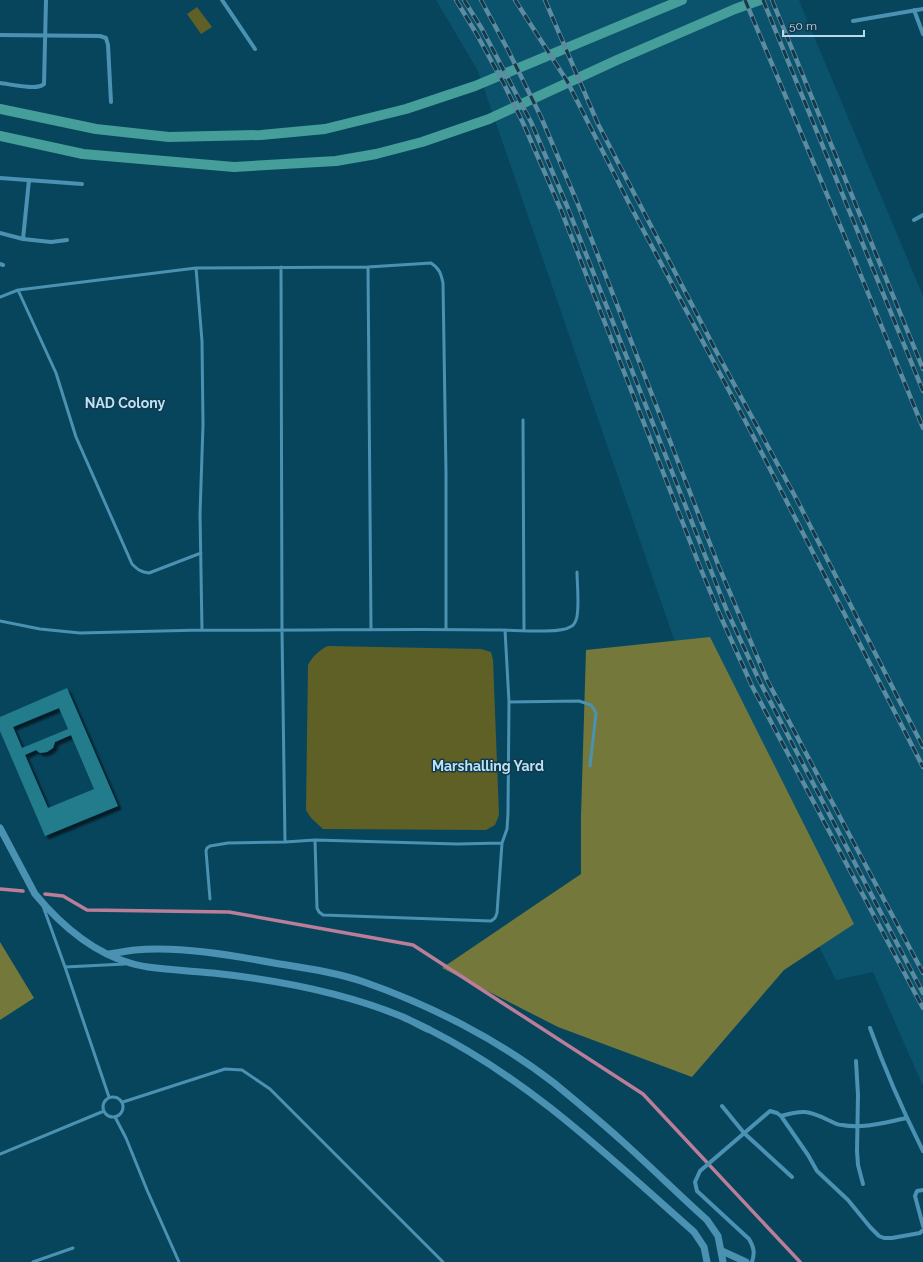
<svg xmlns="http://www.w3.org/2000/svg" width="923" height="1262" font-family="Raleway,sans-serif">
<defs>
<filter id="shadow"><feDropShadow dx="3.5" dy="3.5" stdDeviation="1" flood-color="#0009"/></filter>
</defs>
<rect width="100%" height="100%" fill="#07455d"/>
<!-- built -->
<path fill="#0b526d" d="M436,0H799L800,3L923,296V1086L873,972L836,980L696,703L478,71Z"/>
<!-- green -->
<path fill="#5e6026" d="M197,7L212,27L201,34L187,14Z
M328,646L481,649L491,652L493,660L499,815L495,825L486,830L323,829L311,818L306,810L308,665C313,656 319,650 328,646Z"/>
<!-- forest -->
<path fill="#75783b" d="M710,637L854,924L784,970L692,1077L558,1027L442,968L581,874V816L586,650Z
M0,942L34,998L0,1020Z"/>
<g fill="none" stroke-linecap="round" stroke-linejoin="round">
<!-- stream -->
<path stroke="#bb7e99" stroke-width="3.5" d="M0,889L23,891
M45,894L63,896L87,910L229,912L413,945L643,1094L800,1262"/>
</g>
<!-- building -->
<path fill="#227c8b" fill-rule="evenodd" filter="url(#shadow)" d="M67,688L118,806L45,836L0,731V717ZM59,708L68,729L22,748L13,727ZM71,735L94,789L48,808L25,755L36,750L40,753L47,752L53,748L55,742Z"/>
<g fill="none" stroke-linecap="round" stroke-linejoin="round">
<!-- service -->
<path stroke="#4a91b2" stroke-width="3" d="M281,267L282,631L285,842
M368,267L371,630
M196,268L368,267L431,263C440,269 441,274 443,283L446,473V629
M18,290L56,373L76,437L132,564C138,570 141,572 149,573L201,553
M0,297L18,290L196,268L202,341L203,425L200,514L202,630C302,631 401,628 501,630C515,630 560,634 570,627C573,626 575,623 576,620C580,611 577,583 577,572
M523,420L524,630
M0,621L40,629L80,633L202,630
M509,702L579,701L591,705L596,713L590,766
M315,840L317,908L319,912L323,915L491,921L495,918L497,913L502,843
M210,899L206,851L207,848L210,846L228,843L285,842L315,840L457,844L502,843L507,829L508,813L509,702L505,630
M43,906L65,967L109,1097
M65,967L125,964
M103 1107a10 10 0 1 1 20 0a10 10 0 1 1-20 0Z
M123,1102L225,1069L242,1070L270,1089L443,1262
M115,1117L126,1138L147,1190L179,1262
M0,1154L104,1111
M33,1262L73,1248"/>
<!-- minor -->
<path stroke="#4a91b2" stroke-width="4" d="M222,0L255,49
M914,10L923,34
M853,21L923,9
M0,35L100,36L106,38L108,45L111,102
M0,83C10,84 37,91 44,84L46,0
M0,178L82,184
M914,220L923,215
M0,233L23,239L51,242L67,240
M23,239L29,180
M0,264L3,265
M870,1028C885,1070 903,1111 923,1151
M856,1061L858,1095L857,1151L858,1165L863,1184
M722,1106L744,1133L792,1177
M781,1116C802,1110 808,1110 828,1120C833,1122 837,1125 842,1125C864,1129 886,1122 907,1118
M923,1190L917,1191L915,1196L923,1226
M752,1262C755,1253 754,1247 749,1239L697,1191L695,1182L700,1171L770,1111L777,1113L781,1116L808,1155L817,1171L848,1200L870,1227L879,1236L884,1238H892L920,1233L923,1230"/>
<!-- tertiary -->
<path stroke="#4a91b2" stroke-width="7" d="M0,828L35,894C60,924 92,952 130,963C136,965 142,966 148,967C170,970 192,971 213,973C278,980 343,992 403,1017C412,1021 421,1026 430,1030C531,1081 610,1158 694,1232L704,1247L707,1262
M108,954C117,953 126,951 135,950C179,946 231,955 274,963C304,968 335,972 364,982C430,1005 499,1040 554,1083C577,1102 600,1121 622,1141C651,1167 678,1194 707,1220L718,1236L723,1262
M722,1251L746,1262"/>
<!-- primary -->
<path stroke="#459e99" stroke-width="10" d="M0,109L96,129L169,137L261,135L325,129L406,109L475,86L682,0
M0,136L83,154L234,167L336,161L376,154L422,142L489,119L617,60L735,9L760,0"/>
<defs>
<path id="rail" d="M456,0L476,33L504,84L524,125L561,210L700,567L720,615L752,686L923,1008
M464,0L482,29L531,122L567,206L727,611L760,682L923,993
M481,0L508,50L541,117L577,202L719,567L767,680L923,973
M515,0L567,81L632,209L749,428L923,767
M545,0L598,124L716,351L797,500L923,747
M745,0L855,261L923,428
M763,0L923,391
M772,0L923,369"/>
</defs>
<!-- rail casing -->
<use href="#rail" stroke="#5b8ca1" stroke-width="4.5"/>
<!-- rail -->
<use href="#rail" stroke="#13394a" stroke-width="3" stroke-dasharray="9" stroke-linecap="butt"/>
</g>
<g text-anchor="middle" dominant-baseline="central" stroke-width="3" stroke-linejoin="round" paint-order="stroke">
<!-- neighbourhood labels -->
<g font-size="14" font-weight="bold" fill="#bae3f9" stroke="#13394a">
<text x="125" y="403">NAD Colony</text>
<text x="488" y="766">Marshalling Yard</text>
</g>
</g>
<!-- scale -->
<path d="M783 30v6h81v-6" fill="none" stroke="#b7d9eb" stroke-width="2"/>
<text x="789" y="30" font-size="12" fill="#b7d9eb" stroke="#13394a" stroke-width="3" paint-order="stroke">50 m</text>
</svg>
